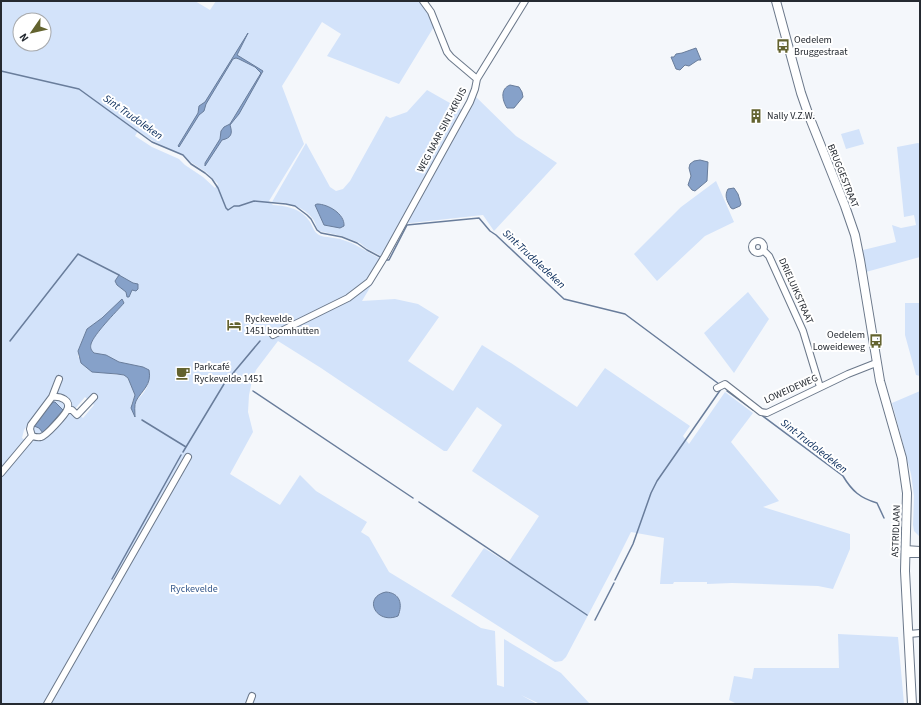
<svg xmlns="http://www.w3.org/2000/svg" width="921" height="705" font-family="'Source Sans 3',sans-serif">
<rect width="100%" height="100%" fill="#f4f7fb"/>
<!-- green -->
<path fill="#d3e3fa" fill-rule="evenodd" d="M1,1H195L210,10L216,1H422L435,25L399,84L327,56L341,34L322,22L282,86L304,144L269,201L273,205C288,206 302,209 310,222C313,227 314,232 319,235C325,238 336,237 343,240C357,244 368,253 381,259V269L362,301L395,299L418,304L439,317L408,361L453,391L482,345L511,363L577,407L605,368L690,426L683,436L689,444L725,392L753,413L731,442L779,501L763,507L850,534V549L833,589L818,586L732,583L707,584V582H674L673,584H660L664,538L631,532L615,564L566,657L562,661L555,662L451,596L484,548L508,563L539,516L472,471L502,425L477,407L447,451H444L321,368L278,341L256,370L252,381L249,395L248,412L253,432L230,474L280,505L300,475L316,491L367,522L361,532L369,537L389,572L481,628L495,631L497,685L504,687V639L561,673L590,704H540L521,695L537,704H1ZM20,20H44V44H20ZM138,131L148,138L164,147L182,154L189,161L206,172L218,184L215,188L203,177L185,165L179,159L152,147L135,136ZM122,300L124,303C116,312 94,334 91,344C90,348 91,350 94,353L106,355L119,362L143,367C145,371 148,377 148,382C148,390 137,401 131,405L135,395L131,384L128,378L124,375L109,374L78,357V351L87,329L102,318ZM85,397L94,405L83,418L74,410ZM66,409L39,439L29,443L22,438L24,430L31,421L33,432L35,435L42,436Z
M427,90L464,111L474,95L516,136L557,163L494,231L483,215L402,224L381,256L366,248L360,243L342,236L319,231C316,228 316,223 313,219C303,206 288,202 272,202L306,143L330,187L336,191L343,189L350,181L386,116L390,118L407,112Z
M859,129L864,144L846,149L841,134Z
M918,143L920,144V257L866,272L863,250L896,242L892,225L901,228L916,225L914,215L904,217L897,147Z
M716,181L734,222L705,236L657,281L634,254L681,207Z
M748,292L769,319L734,373L704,333Z
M905,303H920V376L916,375L905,335Z
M920,391V537L914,531L913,525L914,496L911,474L892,403Z
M838,634L898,637L904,704H737L729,700L734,676L752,679L754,668H839Z"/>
<!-- water -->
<path fill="#86a1c9" stroke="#697d9b" d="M248,33L237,55L263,71L239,114L230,125C233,134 231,138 222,140L205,166V163L220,139L221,131L224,127L230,124L261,73L255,67L239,59L236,58L233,59L206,104L204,111L199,115L179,147L178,146L198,113L199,106L205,102Z
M696,48L701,60H698L689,66L685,65L680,70L676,69L671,57H674L676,54L682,53Z
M510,85L519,87L522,92L523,97L514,108H507C502,100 500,89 510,85Z
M700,160L708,162L707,181L695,191L692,190L688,185L691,176L689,168L690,164L694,161Z
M734,188L738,194L741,204L740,206L733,209L731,208C727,201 724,196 728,189Z
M317,204C328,204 345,214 344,226L340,228L324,225L315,205Z
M119,275L133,283L138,284V289L136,291L132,290L129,297H127L126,292L117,285L115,281Z
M122,299L124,303C116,312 94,334 91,344C90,348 91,350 94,353L106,355L119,362L143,367L149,370C152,385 142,390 136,401C134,405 135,412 135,417L131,408L135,395L128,378L124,375L117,374L92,372L81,363L78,351L87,329L102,318Z
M53,402H55L63,410L43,433L39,428L34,426V424Z
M386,592C400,593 403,604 398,616C376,625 362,597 386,592Z"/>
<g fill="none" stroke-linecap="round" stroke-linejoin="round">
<!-- stream -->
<path stroke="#697d9b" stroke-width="1.5" d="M1,71L79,89L152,142L183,155L191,164L205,173L212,179L218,188L226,208L228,210L234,206H239L254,201L286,204L295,206L307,215L311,219L317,230L321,233L342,237L357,243L367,250L382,258
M386,260H389L407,225L479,218L490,231L496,235L564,299L625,314L719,384
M10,341L78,254L119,275
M253,391L413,498
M727,391L753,410
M760,414L843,476C852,491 860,498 877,503L884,518
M142,420L186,447
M183,452L224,384L260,341
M419,502L587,615
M895,540L898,542
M112,579L181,455
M615,580L633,544L651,493L657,481L721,389
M595,620L614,583"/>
<defs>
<path id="minor" d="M423,1L431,12L447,52L451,57L477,79
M752 247a6 6 0 1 1 12 0a6 6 0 1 1-12 0Z
M764,251L769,256L803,331L820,387
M273,335L348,298L369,282L385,256L470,102L475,89L477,79L525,1
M717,388L725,384L761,412L767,413L848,374L876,363
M67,410H72L77,415L94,397
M32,436C35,437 38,438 41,437C46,436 65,415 67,410C72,400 60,396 52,397
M32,436L30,429L31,425L52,397L59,379
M1,473L32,436
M905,549L920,550
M905,554H920
M909,634L920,633
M47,704L188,457
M249,704L252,696"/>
<path id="major" d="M776,1L801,93L809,116L845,206L855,235L860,260L880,381L902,458L907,493L905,571L912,704"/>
</defs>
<!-- minor casing -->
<use href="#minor" stroke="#6b788a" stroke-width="8"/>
<!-- major casing -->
<use href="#major" stroke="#6b788a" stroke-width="10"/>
<!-- minor -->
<use href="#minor" stroke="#fff" stroke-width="6"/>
<!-- major -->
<use href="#major" stroke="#fff" stroke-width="8"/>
</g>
<!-- icons -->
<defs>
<symbol id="bus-bare" viewBox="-9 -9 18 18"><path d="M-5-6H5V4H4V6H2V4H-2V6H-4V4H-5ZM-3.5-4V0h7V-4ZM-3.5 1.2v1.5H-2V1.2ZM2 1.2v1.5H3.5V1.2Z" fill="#63632f" stroke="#fff" stroke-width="2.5" paint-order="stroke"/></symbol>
<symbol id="building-bare" viewBox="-9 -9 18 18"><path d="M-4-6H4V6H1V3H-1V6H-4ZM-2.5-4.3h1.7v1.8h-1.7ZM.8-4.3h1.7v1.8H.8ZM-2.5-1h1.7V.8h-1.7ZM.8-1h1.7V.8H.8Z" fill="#63632f" stroke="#fff" stroke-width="2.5" paint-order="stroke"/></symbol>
<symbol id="hotel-bare" viewBox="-9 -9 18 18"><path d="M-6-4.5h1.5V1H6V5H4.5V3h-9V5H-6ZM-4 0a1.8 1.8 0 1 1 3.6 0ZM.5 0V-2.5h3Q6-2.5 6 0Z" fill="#63632f" stroke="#fff" stroke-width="2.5" paint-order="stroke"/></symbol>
<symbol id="cafe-bare" viewBox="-9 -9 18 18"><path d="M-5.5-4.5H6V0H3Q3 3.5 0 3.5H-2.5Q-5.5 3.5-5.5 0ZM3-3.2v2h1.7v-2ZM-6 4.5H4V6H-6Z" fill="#63632f" stroke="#fff" stroke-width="2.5" paint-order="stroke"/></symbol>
</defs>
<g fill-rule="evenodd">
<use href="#bus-bare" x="773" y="36" width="20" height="20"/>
<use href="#building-bare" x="746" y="106" width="20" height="20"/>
<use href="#hotel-bare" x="224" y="315" width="20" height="20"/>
<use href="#bus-bare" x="866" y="331" width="20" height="20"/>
<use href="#cafe-bare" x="173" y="363" width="20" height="20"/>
</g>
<g text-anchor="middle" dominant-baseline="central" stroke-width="4" stroke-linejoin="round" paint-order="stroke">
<!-- poi labels -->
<g font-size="10" fill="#252a31" stroke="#fff" text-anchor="start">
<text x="794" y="40">Oedelem<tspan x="794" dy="12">Bruggestraat</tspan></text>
<text x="767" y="116">Nally V.Z.W.</text>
<text x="245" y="319">Ryckevelde<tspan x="245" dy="12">1451 boomhutten</tspan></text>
<text x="865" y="335" text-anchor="end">Oedelem<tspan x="865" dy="12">Loweideweg</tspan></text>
<text x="194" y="367">Parkcafé<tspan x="194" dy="12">Ryckevelde 1451</tspan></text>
</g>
<!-- street labels -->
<g font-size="10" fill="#252a31" stroke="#fff">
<text transform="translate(442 130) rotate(-62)">WEG NAAR SINT-KRUIS</text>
<text transform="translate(843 176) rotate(68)">BRUGGESTRAAT</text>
<text transform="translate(796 291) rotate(66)">DRIELUIKSTRAAT</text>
<text transform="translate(791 389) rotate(-24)">LOWEIDEWEG</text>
<text transform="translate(896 531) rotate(-88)">ASTRIDLAAN</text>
</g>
<!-- park labels -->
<g font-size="10" fill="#33578b" stroke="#fff">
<text x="194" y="589">Ryckevelde</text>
</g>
<!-- water labels -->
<g font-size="11" font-style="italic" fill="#052858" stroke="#fff">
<text transform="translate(133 117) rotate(35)">Sint Trudoleken</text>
<text transform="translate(534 259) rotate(43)">Sint-Trudoledeken</text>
<text transform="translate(814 446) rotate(38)">Sint-Trudoledeken</text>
</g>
</g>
<!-- border -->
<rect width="921" height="705" fill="none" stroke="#252a31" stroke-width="4"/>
<!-- north arrow -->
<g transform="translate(32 32) rotate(236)"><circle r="19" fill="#ffffff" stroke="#a8aaad"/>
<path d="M0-3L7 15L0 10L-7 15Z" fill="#63632f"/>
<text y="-6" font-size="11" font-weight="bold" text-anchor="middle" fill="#252a31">N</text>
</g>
</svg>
